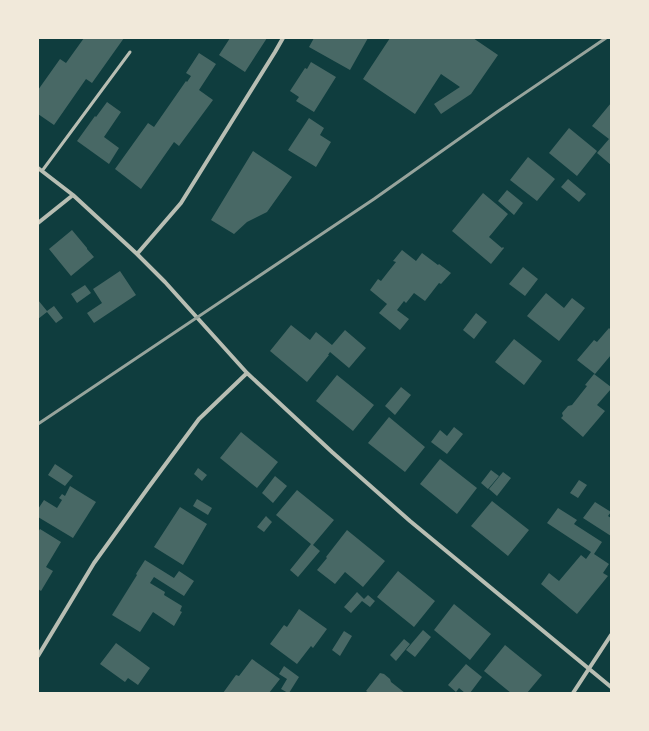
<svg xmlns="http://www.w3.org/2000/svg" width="649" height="731" font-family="'Nunito Sans',sans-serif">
<rect width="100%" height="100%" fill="#0f3d3e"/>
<!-- building -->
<path fill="#486865" d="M84,38H124L92,83L86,79L54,125L38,114V90L60,59L66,63Z
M230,38H267L245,72L219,55Z
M314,38H368L350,70L309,47Z
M390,38H473L498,55L471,94L441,114L434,104L460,87L441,74L415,114L363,79Z
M199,53L216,64L199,90L213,100L179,146L174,142L141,189L115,169L148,123L154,127L186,81L187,82L191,76L186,73Z
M311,62L336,77L314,112L296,101L299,97L290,91L305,68L307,69Z
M107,102L121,112L104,137L119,148L109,164L77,141L95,116L96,117Z
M611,103V165L597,153L609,139L592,126Z
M309,118L324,128L320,135L331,142L316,167L288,150Z
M569,128L597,151L577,176L549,153Z
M253,151L292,177L267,212L247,222L234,234L211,220Z
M528,157L555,179L537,201L510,180Z
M568,179L586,194L579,202L561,187Z
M507,190L523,203L514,215L498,201Z
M483,193L508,214L489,237L502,248L503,247L504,248L491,264L452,231Z
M72,230L87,248V249L94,257L71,276L49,249Z
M402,250L416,261L422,253L438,265L439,264L451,273L441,284L439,283L425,301L414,293L406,303L404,301L397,310L409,319L400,330L379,313L387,304L370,290L378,279L381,281L388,272L396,262L393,261Z
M523,267L538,279L525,296L509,284Z
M120,271L136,295L94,323L87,313L102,303L93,289Z
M85,285L91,293L77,303L71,294Z
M546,293L564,308L572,298L585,308L559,341L527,316Z
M38,300L47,311L54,306L63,318L56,323L47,312L38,319Z
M476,313L487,322L474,339L463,330Z
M291,325L310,340L316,332L332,345L345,330L366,348L349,368L330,352L328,355H329L307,382L270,351Z
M609,328L611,330V355L595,374L577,360L594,340L597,342Z
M514,339L542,361L524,385L495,362Z
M594,374L611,387V389L597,405L605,411L583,437L561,418L563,416L562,413L568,406L572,405L587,386L585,385Z
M337,375L374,405L353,431L316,401Z
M401,387L411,395L395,415L385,406Z
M389,417L425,447L405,472L368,443Z
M454,427L463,434L447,454L431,442L440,430L447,436Z
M241,432L278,462L257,488L220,458Z
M440,459L477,488L457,514L420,484Z
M55,464L73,476L65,486L48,475Z
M198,468L207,475L202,481L194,474Z
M491,470L499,476L488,489L481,483Z
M503,472L511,478L497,496L489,489Z
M275,476L287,486L273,503L262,493Z
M579,480L587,485L578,498L570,493Z
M70,486L96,502L73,538L38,517V509L44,500L57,508L62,500L59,498L62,494L65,496Z
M297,490L334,520L313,545L320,551L298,577L290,570L311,544L276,515Z
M197,499L212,508L208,515L193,506Z
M492,501L529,530L508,556L471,526Z
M595,502L611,512L608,516L611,518V536L583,518Z
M180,507L207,524L183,565L154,547Z
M558,508L577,520L574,524L602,542L594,554L609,564L603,573L608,576L577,614L541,584L549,573L559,581L581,555L586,559L591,552L547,523Z
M266,516L272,522L264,532L257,527Z
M40,529L61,542L46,567L53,571L41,591L38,589V532Z
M347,530L385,561L363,587L345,572L335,584L317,570L327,558L326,557Z
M145,560L174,578L179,571L194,581L184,596L154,577L150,583L165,592L164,595L182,606L180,611L182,612L174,626L153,612L140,632L112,615L137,575L136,574Z
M398,571L435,601L414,627L377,597Z
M357,592L364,599L368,595L375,601L370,607L362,601L351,613L344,607Z
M454,604L491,634L470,660L434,630Z
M299,609L327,629L313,648L311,646L297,664L270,644L284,625L287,627Z
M423,630L431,637L415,657L406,650Z
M344,631L352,636L340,656L332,650Z
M404,639L410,644L396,661L390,655Z
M116,643L150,668L138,685L128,678L125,682L100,664Z
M505,645L542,675L527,693H511L484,671Z
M252,659L280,679L269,693H223L236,675L239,676Z
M466,664L482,677L470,693H465L459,688L456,692L448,685Z
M284,666L299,677L289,693H288L281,689L287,679L279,674Z
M380,673L384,674L390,679L391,682L405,693H369L366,691Z"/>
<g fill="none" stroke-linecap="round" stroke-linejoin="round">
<!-- service -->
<path stroke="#b8beb3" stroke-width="3" d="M42,171L130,52"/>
<!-- minor -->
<path stroke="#b8beb3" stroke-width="4" d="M38,168L73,195L137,254L165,282L247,373L332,452L410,521L611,687
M38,223L73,195
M137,254L181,203L275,52L283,38
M38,656L94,563L148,488L199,419L247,373
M573,693L611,635"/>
<!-- rail -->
<path stroke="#97a49c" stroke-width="3" d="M38,424L374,199L497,112L606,38"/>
</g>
<!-- border -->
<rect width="649" height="731" fill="none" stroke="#f1e9da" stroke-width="78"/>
</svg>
